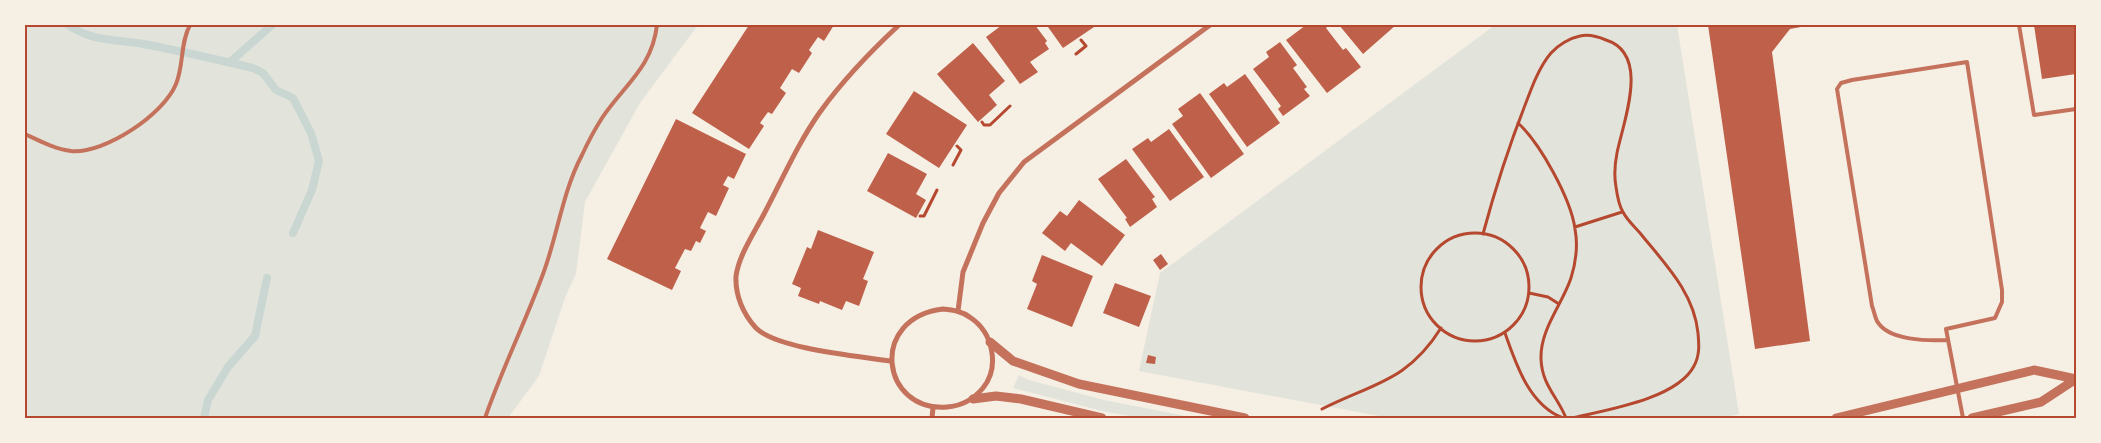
<svg xmlns="http://www.w3.org/2000/svg" width="2101" height="443" font-family="Commissioner,sans-serif">
<rect width="100%" height="100%" fill="#f6efe4"/>
<!-- green -->
<path fill="#e2e4dc" d="M25,25H698L640,103L585,202L576,274L566,295L539,376L508,418H25Z
M1495,25H1677L1739,414L1722,418H1390L1139,371L1160,273Z
M1019,375L1029,380L1104,400L1196,418H1140L1102,411L1013,388Z"/>
<g fill="none" stroke-linecap="round" stroke-linejoin="round">
<!-- stream -->
<path stroke="#c9d6d2" stroke-width="8" d="M68,25C97,44 117,38 149,45C184,52 219,60 253,68L263,73L276,90L293,98L311,133L319,161L312,190L293,233
M230,62L272,25
M204,418L208,400L228,367L255,336L267,278"/>
</g>
<!-- building -->
<path fill="#bf614a" d="M749,25H834L824,41L818,37L809,50L812,53L799,73L792,69L780,88L786,93L772,114L768,112L760,123L764,126L749,149L692,113Z
M1002,25H1035L1047,41L1045,43L1049,49L1030,62L1038,72L1020,84L986,37Z
M1051,25H1097L1063,48L1048,27Z
M1306,25H1329L1326,28L1343,50L1346,48L1361,67L1327,93L1286,40Z
M1339,25H1396L1363,54Z
M1708,25H1812L1790,29L1772,52L1810,341L1755,349Z
M2034,25H2076V74L2042,79Z
M1280,42L1297,65L1293,68L1307,87L1304,89L1310,96L1283,116L1278,109L1281,106L1253,69L1269,57L1266,52Z
M973,43L1005,81L989,95L997,105L978,122L937,74Z
M1245,74L1280,123L1247,147L1209,94L1224,83L1227,87Z
M914,91L967,125L939,168L886,134Z
M1200,93L1244,154L1211,178L1172,124L1183,116L1178,109Z
M676,119L746,154L734,179L728,176L723,185L729,188L716,216L708,212L700,228L706,231L700,243L696,241L691,251L685,249L675,268L681,271L672,290L607,259Z
M1169,129L1204,177L1170,201L1132,149L1148,138L1151,142Z
M888,153L927,174L916,194L926,200L916,218L867,191Z
M1126,159L1155,197L1152,199L1157,207L1130,227L1125,219L1127,218L1098,179Z
M1079,200L1125,235L1102,266L1071,243L1065,251L1042,233L1060,211L1067,216Z
M818,230L874,252L863,279L868,281L859,306L846,301L842,310L820,301L819,304L798,296L801,288L792,284L807,247L811,249Z
M1161,254L1168,264L1160,270L1153,260Z
M1042,255L1093,276L1072,327L1027,309L1037,284L1032,281Z
M1115,283L1151,296L1139,327L1103,313Z
M1148,355L1156,357L1155,364L1146,363Z"/>
<g fill="none" stroke-linecap="round" stroke-linejoin="round">
<!-- path -->
<path stroke="#b5482f" stroke-width="3" d="M1076,54L1086,46L1081,40
M982,122L984,125H990L1010,106
M1518,123C1540,143 1571,199 1575,229C1578,245 1576,262 1571,278C1562,305 1540,329 1541,359C1542,385 1557,396 1566,418
M953,165L961,150L957,146
M920,216H924L937,190
M1575,227L1622,212
M1421 287a54 54 0 1 1 108 0a54 54 0 1 1-108 0Z
M1483,234C1495,189 1510,143 1527,100C1533,84 1540,66 1551,53C1558,45 1570,38 1580,36C1588,34 1599,37 1606,40C1651,54 1623,122 1617,153C1615,163 1614,176 1616,187C1617,194 1619,206 1623,212C1627,220 1634,226 1640,233C1664,263 1694,292 1698,333C1699,344 1700,355 1694,366C1677,399 1606,410 1572,418
M1529,293L1548,297L1559,304
M1505,333C1516,364 1529,405 1563,418
M1322,409C1373,383 1407,382 1441,328"/>
<!-- service -->
<path stroke="#c5725c" stroke-width="4" d="M2019,25L2034,115L2076,109
M25,134C40,141 55,149 71,151C105,154 164,114 176,84C184,65 180,43 190,25
M25,246V262
M1948,340C1929,341 1888,341 1877,321C1875,317 1874,311 1872,306L1837,89L1841,83L1852,80L1967,62L2002,290V302L1995,318L1946,329L1963,418
M485,418C502,369 525,323 543,274C558,234 562,193 582,155C588,142 595,129 602,118C624,85 652,68 657,25"/>
<!-- minor -->
<path stroke="#c5725c" stroke-width="5" d="M943,309C953,310 962,311 971,318C993,333 1000,367 983,388C973,400 962,406 947,407C881,412 868,318 943,309Z
M958,311L963,272L983,223L999,193L1024,162L1210,25
M890,361C858,356 777,349 756,328C743,314 735,295 736,276C739,255 754,233 764,214C782,180 798,143 820,112C843,80 871,51 899,25
M932,418L933,408"/>
<!-- tertiary -->
<path stroke="#c5725c" stroke-width="9" d="M990,342L1013,361L1079,384L1245,418
M973,399L996,396L1021,399L1102,418
M1836,418L2034,370L2076,379
M1972,418L2041,402L2076,379"/>
</g>
<!-- border -->
<rect width="2101" height="443" fill="none" stroke="#f6efe4" stroke-width="52"/>
<rect x="26" y="26" width="2049" height="391" fill="none" stroke="#b5482f" stroke-width="2"/>
</svg>
